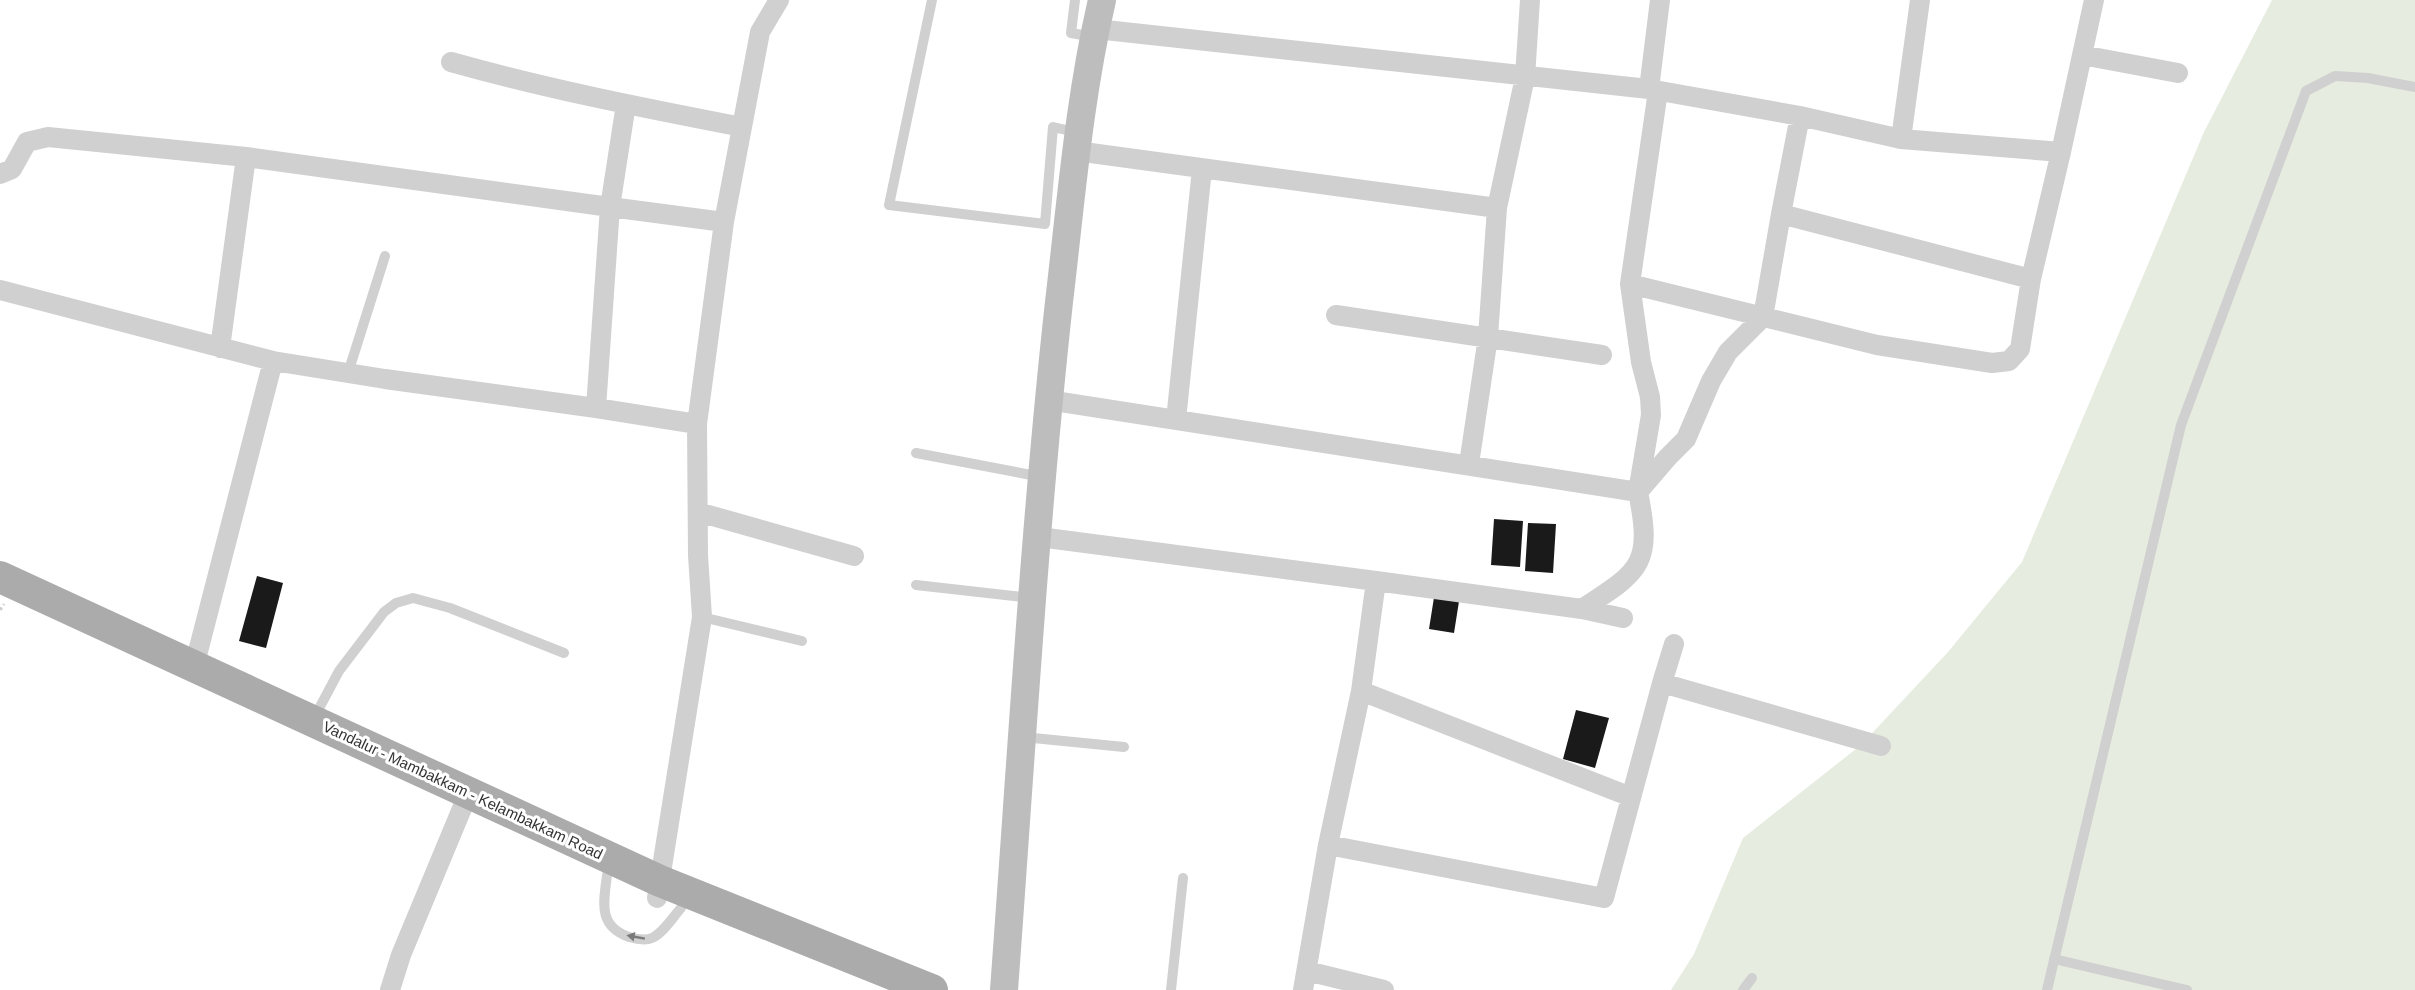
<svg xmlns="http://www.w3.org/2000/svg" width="2415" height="990" font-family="Arial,sans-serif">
<rect width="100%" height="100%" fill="#fff"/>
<!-- green -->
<path fill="#e6ecdf" d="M2272,0H2415V990H1671L1694,954L1743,838L1861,745L1948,652L2022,562L2204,132Z"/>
<!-- building -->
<path fill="#1a1a1a" d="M1494,519L1523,521L1520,567L1491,565Z
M1528,523L1556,524L1553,573L1525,571Z
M257,576L283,583L266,648L239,641Z
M1435,591L1460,595L1454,633L1429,629Z
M1576,710L1609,718L1595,768L1563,759Z"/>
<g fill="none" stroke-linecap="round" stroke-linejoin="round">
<!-- path -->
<path stroke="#cdcdcd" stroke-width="3" stroke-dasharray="3 3" stroke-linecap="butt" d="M0,610L4,604"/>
<!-- lane -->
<path stroke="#d0d0d0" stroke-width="10" d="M932,0L889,205L1045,224L1053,127L1079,133
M1075,0L1071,33L1094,37
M348,373L385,256
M916,453L1042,477
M916,585L1032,598
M702,617L802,641
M314,718L339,671L384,612L396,603L413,598L450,608L564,653
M1023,737L1124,747
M607,875C604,901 597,926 629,937C636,939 645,941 652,938C663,933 673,917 681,908
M2054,959L2187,990
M1171,990L1183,878
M1743,990L1752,978
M2047,990L2181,425L2306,91L2335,76L2368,78L2415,87"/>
<!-- street -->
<path stroke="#d0d0d0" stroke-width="20" d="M1096,29L1649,89L1660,0
M2082,55L2178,73
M451,62C547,89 644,108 742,127
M1649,89L1800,116L1901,139L1920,0
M1658,91L1630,284L1641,362L1650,397L1651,415L1638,492L1668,457L1686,439L1711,381L1728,352L1763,317L1781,214L2031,279L2061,152L1901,139
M626,104L610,207L724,222
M1076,151L1497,208
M2061,152L2094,0
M0,174L12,169L27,142L48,137L246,157
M1781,214L1800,116
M1630,284L1877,345L1992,363L2009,361L2020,349L2031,279
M0,290L273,361L385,379L596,408L697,424
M1336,315L1602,355
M220,348L246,157L610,207L596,408
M1048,400L1638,492C1653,565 1640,571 1582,609
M1176,420L1202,169
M1469,464L1488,337L1497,208L1525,77L1530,0
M698,512L854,556
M1039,537L1376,581
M194,667L273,361
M1662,683L1674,644
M1361,691L1631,797
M1328,845L1604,898L1662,683L1881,746
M657,898L702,617L698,555L697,424L724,222L760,32L779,0
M1307,971L1384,990
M390,990L401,955L463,806
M1303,990L1328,845L1361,691L1376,581L1582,609L1623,618"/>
<!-- secondary -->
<path stroke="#bdbdbd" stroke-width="28" d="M1004,990C1021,761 1034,530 1059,302C1071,201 1079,99 1102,0"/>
<!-- primary -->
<path stroke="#ababab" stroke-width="32" d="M0,577L660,881L932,990"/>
</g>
<!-- one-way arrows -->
<defs><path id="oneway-solid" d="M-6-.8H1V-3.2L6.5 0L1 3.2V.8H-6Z" transform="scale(1.5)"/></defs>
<use fill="#7a7a7a" href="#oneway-solid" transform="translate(636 937) rotate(-170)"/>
<g text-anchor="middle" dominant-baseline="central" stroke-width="6" stroke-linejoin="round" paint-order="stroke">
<!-- street labels -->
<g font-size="15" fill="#333" stroke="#fff">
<text transform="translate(463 790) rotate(25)">Vandalur - Mambakkam - Kelambakkam Road</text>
</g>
</g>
</svg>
